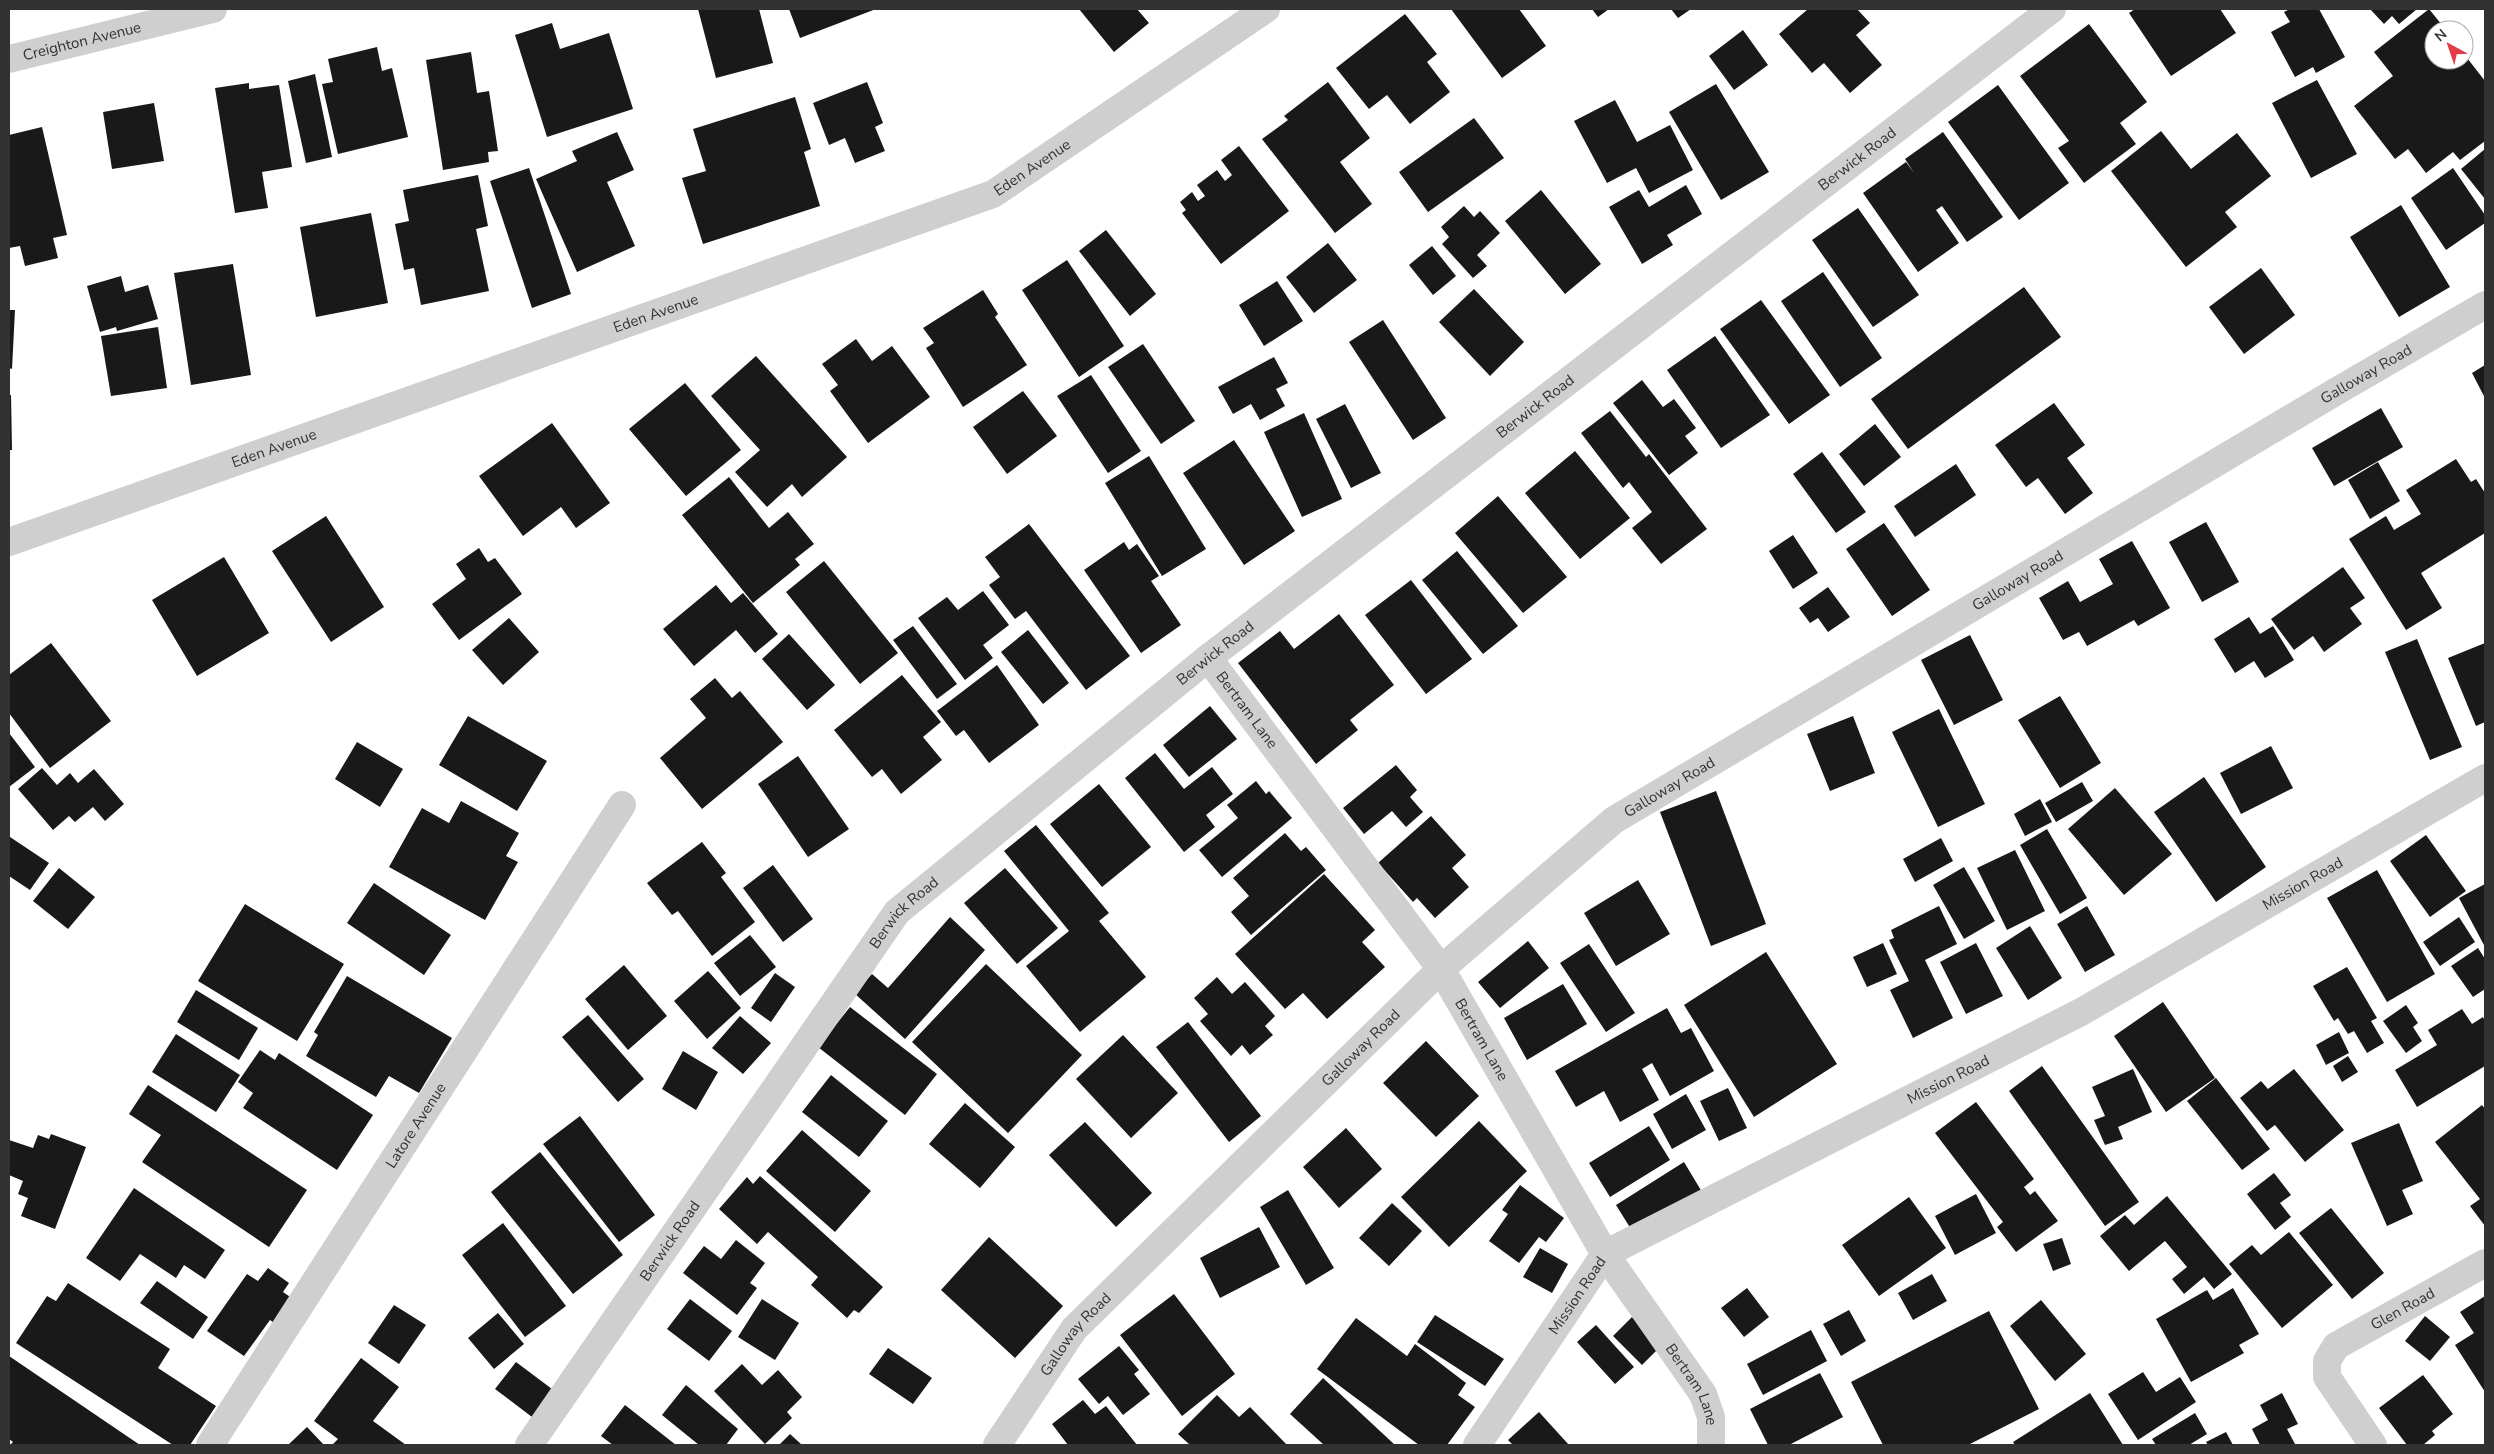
<svg xmlns="http://www.w3.org/2000/svg" width="2494" height="1454" font-family="'Nunito Sans',sans-serif">
<rect width="100%" height="100%" fill="#fff"/>
<!-- building -->
<path fill="#191919" d="M698,9H759L773,63L716,78Z
M789,9H876L800,38Z
M1079,9H1137L1149,23L1114,52Z
M1451,9H1519L1546,46L1502,78Z
M1592,9H1609L1598,17Z
M1671,9H1691L1678,18Z
M1808,9H1857L1870,23L1856,35L1882,65L1850,93L1824,63L1812,73L1779,34Z
M2135,9H2220L2236,33L2171,76L2129,13Z
M2290,9H2319L2345,57L2316,73L2313,67L2295,77L2271,32L2290,22L2284,12Z
M2370,9H2417L2399,24L2392,16L2384,24Z
M2429,9L2446,30H2434V60H2464V54L2485,81V141L2460,160L2453,152L2426,173L2408,149L2395,159L2354,106L2393,76L2374,52Z
M1405,14L1437,54L1427,62L1450,92L1410,124L1387,95L1369,109L1336,68Z
M552,23L560,49L609,33L633,109L547,137L515,35Z
M2089,24L2147,102L2120,123L2136,144L2084,183L2058,148L2069,141L2020,76Z
M1743,30L1768,65L1734,90L1709,56Z
M377,47L382,71L392,68L408,137L338,154L322,84L333,82L328,59Z
M471,52L477,93L489,91L498,151L488,152L489,162L443,170L426,60Z
M315,74L332,157L306,163L288,81Z
M2317,80L2357,154L2311,178L2272,103Z
M867,82L883,123L875,127L885,151L855,163L845,138L829,145L813,103Z
M1328,82L1370,138L1340,162L1372,204L1335,233L1262,139L1288,120L1284,116Z
M249,83V89L279,85L292,167L262,172L268,208L235,213L215,88Z
M1716,84L1769,172L1721,200L1669,112Z
M1998,85L2069,183L2019,220L1948,122Z
M795,97L811,149L804,152L820,206L703,244L682,178L706,171L693,129Z
M1615,100L1637,142L1670,125L1693,170L1649,193L1636,168L1607,183L1574,121Z
M154,103L164,161L112,169L103,112Z
M1474,118L1504,158L1428,212L1399,172Z
M42,127L67,235L53,238L58,258L25,266L20,246L9,248V135Z
M2161,131L2191,169L2237,133L2271,176L2225,212L2237,227L2186,267L2111,171Z
M617,132L634,170L607,182L635,246L577,272L536,179L577,161L572,151Z
M1943,132L2003,217L1967,242L1942,206L1936,210L1959,243L1918,272L1863,193L1906,162L1914,173L1905,159Z
M1239,146L1289,211L1221,264L1182,213L1186,210L1180,202L1192,192L1198,201L1205,196L1197,185L1217,170L1225,181L1232,175L1221,160Z
M2485,149V199L2461,169Z
M529,168L571,294L532,308L490,181Z
M2453,168L2485,215V223L2446,250L2411,198Z
M478,175L488,226L476,229L489,291L421,305L414,268L404,270L395,224L409,221L403,190Z
M1686,185L1702,214L1667,235L1673,245L1642,264L1609,207L1639,190L1649,207Z
M1541,190L1601,264L1565,294L1505,221Z
M2401,205L2450,287L2399,317L2350,237Z
M1464,206L1474,217L1480,211L1500,233L1477,255L1487,266L1473,278L1442,244L1449,237L1441,227Z
M1858,208L1919,295L1873,327L1812,240Z
M371,213L388,303L316,317L300,227Z
M1106,230L1156,294L1130,316L1079,251Z
M1328,243L1357,280L1314,313L1286,277Z
M1432,246L1456,276L1433,295L1409,265Z
M1067,260L1124,346L1079,377L1022,290Z
M233,264L251,375L191,385L174,273Z
M2261,268L2295,315L2244,354L2209,307Z
M1823,272L1882,358L1840,387L1781,301Z
M121,276L125,292L148,285L158,319L117,331L116,327L100,332L87,286Z
M1277,281L1303,321L1264,346L1239,305Z
M2024,287L2061,337L1908,449L1871,399Z
M1474,289L1524,342L1490,376L1439,322Z
M983,290L998,314L995,317L1027,365L963,407L926,348L934,343L923,328Z
M1761,300L1830,395L1789,424L1720,329Z
M9,310H15L12,369L9,368Z
M1383,320L1446,418L1413,440L1349,342Z
M158,327L167,388L111,396L101,336Z
M1715,336L1770,415L1721,448L1667,370Z
M856,339L872,361L892,346L930,397L868,443L830,391L838,385L822,364Z
M1143,344L1195,421L1161,444L1108,367Z
M756,356L847,457L802,497L792,484L767,507L735,472L760,450L711,396Z
M1274,357L1288,383L1276,389L1285,406L1260,420L1251,404L1233,414L1218,387Z
M2485,365V398L2472,373Z
M1091,375L1141,451L1108,473L1057,396Z
M1642,380L1663,407L1674,399L1696,428L1685,436L1698,453L1669,475L1613,403Z
M685,383L741,450L686,496L629,429Z
M1023,391L1057,436L1007,474L973,427Z
M9,395H11L12,450H9Z
M2054,403L2085,445L2067,458L2093,493L2065,514L2038,478L2026,487L1995,445Z
M1345,404L1381,473L1351,488L1316,419Z
M2381,408L2403,447L2334,486L2312,448Z
M1610,411L1646,457L1649,454L1707,529L1661,564L1632,528L1652,512L1629,482L1623,488L1581,433Z
M1304,413L1342,499L1302,517L1264,432Z
M552,423L610,503L576,528L561,507L523,536L479,476Z
M1875,424L1901,457L1864,486L1839,454Z
M1234,440L1295,531L1244,565L1183,473Z
M1575,451L1630,518L1580,559L1525,493Z
M1822,452L1866,512L1836,533L1793,474Z
M1149,456L1206,549L1162,576L1105,483Z
M2456,459L2471,482L2476,479L2485,493V533L2421,573L2442,608L2406,630L2349,539L2386,516L2394,530L2421,514L2406,490Z
M2378,462L2400,501L2370,519L2348,480Z
M1956,464L1976,495L1915,537L1894,506Z
M729,477L769,528L788,512L814,544L795,559L800,565L753,603L682,515Z
M1498,496L1567,577L1523,613L1455,533Z
M326,516L384,607L331,642L272,551Z
M2206,522L2239,582L2202,602L2169,542Z
M1884,523L1930,590L1892,616L1846,549Z
M1029,524L1130,656L1086,690L1026,611L1015,619L989,585L1000,577L985,557Z
M1793,535L1818,573L1793,589L1769,551Z
M2132,541L2170,608L2138,626L2134,620L2087,646L2079,632L2063,640L2039,598L2068,581L2080,602L2113,584L2099,559Z
M1124,542L1129,550L1137,544L1159,576L1151,581L1181,625L1141,653L1084,570Z
M479,548L488,562L495,558L522,594L459,640L432,604L466,579L456,564Z
M1457,551L1518,626L1483,654L1422,580Z
M224,557L269,633L197,676L152,600Z
M824,561L898,653L860,684L786,592Z
M2343,567L2365,598L2350,608L2362,624L2324,652L2313,636L2294,650L2271,619Z
M1411,580L1472,659L1426,694L1365,615Z
M716,585L731,603L743,593L778,634L755,653L736,630L694,666L663,629Z
M1828,587L1850,617L1828,632L1818,618L1810,623L1799,608Z
M983,591L1009,625L983,645L993,658L965,680L918,618L947,597L958,610Z
M1339,614L1394,685L1350,720L1358,730L1316,764L1238,663L1280,631L1294,649Z
M2249,617L2260,634L2273,626L2294,660L2265,678L2254,661L2235,673L2214,639Z
M509,618L539,652L503,685L472,650Z
M913,626L957,684L937,699L893,640Z
M1028,630L1069,683L1043,704L1001,652Z
M789,634L835,685L807,710L762,659Z
M1970,635L2003,700L1954,725L1921,660Z
M2417,639L2462,747L2430,760L2385,652Z
M51,643L111,721L50,768L9,713V675Z
M2485,643V722L2476,726L2448,658Z
M997,665L1039,725L989,763L964,730L956,736L937,711Z
M902,675L941,722L923,737L942,760L901,794L882,769L872,777L834,730Z
M715,678L732,698L740,691L783,742L702,809L660,758L706,718L690,699Z
M2060,696L2101,763L2060,788L2018,720Z
M1210,706L1237,739L1189,777L1163,745Z
M1939,709L1985,804L1938,827L1892,732Z
M468,716L547,761L517,811L439,765Z
M1853,716L1875,773L1830,791L1807,734Z
M9,733L35,767L9,787Z
M357,742L403,769L380,807L335,779Z
M2271,746L2293,788L2241,814L2220,773Z
M1155,753L1184,789L1212,767L1233,794L1206,815L1215,827L1184,852L1125,778Z
M798,756L849,829L808,857L758,784Z
M1396,765L1417,790L1410,797L1423,812L1406,827L1392,811L1364,834L1343,808Z
M42,768L57,785L70,773L78,783L94,769L124,804L105,821L93,807L75,822L69,816L53,830L18,789Z
M2204,777L2266,867L2216,902L2154,812Z
M1256,781L1266,794L1269,791L1292,818L1222,877L1199,850L1238,818L1227,805Z
M2082,782L2093,801L2056,822L2045,803Z
M1099,784L1151,847L1102,887L1050,824Z
M2115,788L2172,854L2124,895L2068,829Z
M1716,791L1766,924L1711,946L1660,812Z
M2040,799L2052,822L2025,836L2014,814Z
M461,801L519,833L506,856L518,862L485,920L389,867L422,808L449,823Z
M1431,816L1466,855L1452,868L1469,887L1435,918L1417,898L1413,902L1378,863Z
M1036,825L1109,913L1099,921L1146,977L1080,1032L1026,966L1069,931L1004,851Z
M2047,829L2087,898L2060,914L2020,845Z
M1285,833L1301,851L1306,847L1326,870L1251,935L1231,912L1249,896L1233,878Z
M2426,835L2466,891L2430,917L2390,861Z
M10,837L49,863L30,890L9,876Z
M1941,838L1953,861L1915,882L1903,859Z
M702,842L726,873L721,877L755,922L712,956L678,911L672,915L647,883Z
M2015,850L2045,911L2007,930L1977,868Z
M773,865L813,919L783,942L743,888Z
M1964,867L1995,921L1964,939L1933,885Z
M59,868L95,897L68,929L33,901Z
M1005,868L1058,928L1017,964L964,903Z
M2377,870L2435,974L2387,1002L2327,898Z
M1324,874L1375,930L1362,942L1385,967L1327,1019L1303,993L1285,1009L1235,954Z
M1638,880L1670,934L1616,966L1584,913Z
M374,883L451,935L424,975L347,923Z
M2485,884V947L2459,898Z
M245,904L344,964L297,1041L198,981Z
M1939,906L1957,944L1925,960L1953,1018L1913,1038L1890,990L1909,981L1889,940L1894,938L1891,930Z
M2087,906L2115,955L2085,972L2057,924Z
M950,917L985,950L905,1039L854,993L872,974L888,988Z
M2459,917L2475,942L2440,966L2423,942Z
M2030,926L2062,978L2028,1000L1996,948Z
M750,935L776,967L740,996L714,963Z
M1528,941L1549,968L1500,1008L1478,982Z
M1883,943L1897,974L1867,987L1853,957Z
M1976,943L2003,996L1966,1014L1940,962Z
M1589,944L1635,1013L1606,1032L1560,963Z
M2478,948L2485,959V989L2473,997L2451,966Z
M1766,952L1837,1064L1754,1117L1684,1005Z
M986,964L1082,1055L1008,1133L912,1042Z
M624,965L667,1016L628,1050L585,999Z
M2347,967L2377,1018L2371,1021L2384,1043L2367,1053L2354,1031L2348,1034L2338,1018L2334,1021L2313,986Z
M708,971L741,1008L707,1039L674,1001Z
M775,973L795,987L771,1022L751,1008Z
M347,976L452,1038L419,1093L389,1076L376,1097L306,1056L318,1035L314,1032Z
M1217,977L1232,994L1245,982L1275,1016L1265,1026L1273,1035L1250,1055L1242,1045L1231,1056L1200,1021L1208,1014L1194,998Z
M1563,984L1587,1024L1527,1060L1504,1018Z
M196,990L258,1028L239,1060L177,1022Z
M2163,1002L2215,1078L2166,1112L2114,1036Z
M2406,1005L2418,1023L2413,1027L2422,1041L2406,1053L2383,1021Z
M850,1007L937,1074L905,1115L818,1047Z
M1667,1008L1681,1033L1691,1028L1714,1071L1670,1096L1652,1063L1642,1069L1659,1100L1620,1122L1604,1091L1576,1107L1555,1071Z
M2462,1009L2472,1024L2483,1017L2485,1022V1066L2417,1107L2395,1070L2437,1045L2428,1030Z
M588,1015L644,1079L618,1102L562,1037Z
M740,1016L771,1043L743,1074L712,1048Z
M1188,1022L1261,1116L1229,1142L1156,1047Z
M2339,1032L2349,1053L2326,1065L2316,1045Z
M176,1034L240,1075L216,1112L152,1072Z
M1123,1035L1178,1093L1131,1138L1076,1079Z
M1426,1041L1479,1096L1436,1137L1383,1083Z
M260,1050L275,1060L279,1053L373,1115L337,1170L243,1108L253,1093L238,1082Z
M683,1051L718,1072L696,1110L662,1089Z
M2348,1056L2358,1072L2342,1082L2333,1066Z
M2042,1066L2139,1202L2105,1226L2009,1091Z
M2133,1069L2152,1112L2118,1127L2123,1139L2105,1145L2094,1120L2105,1116L2092,1087Z
M2294,1069L2344,1130L2305,1162L2275,1125L2267,1131L2240,1098L2261,1081L2268,1089Z
M831,1075L888,1121L859,1157L802,1112Z
M2216,1078L2270,1149L2242,1170L2187,1101Z
M148,1085L307,1190L269,1247L142,1162L161,1135L129,1114Z
M1728,1088L1747,1128L1719,1141L1700,1101Z
M1686,1094L1706,1130L1672,1149L1653,1114Z
M1976,1102L2034,1179L2024,1187L2030,1195L2035,1191L2058,1221L2016,1252L1997,1227L2003,1222L1935,1133Z
M965,1103L1015,1147L980,1188L929,1144Z
M2482,1105L2485,1109V1226L2470,1206L2480,1199L2435,1142Z
M580,1116L655,1215L619,1242L543,1144Z
M1479,1121L1527,1171L1449,1247L1401,1197Z
M1085,1122L1152,1193L1116,1227L1049,1155Z
M2399,1123L2423,1181L2402,1190L2413,1214L2387,1226L2351,1143Z
M1649,1126L1670,1160L1610,1197L1589,1163Z
M1346,1128L1382,1169L1339,1208L1303,1167Z
M802,1130L871,1191L835,1232L766,1171Z
M51,1134L86,1147L55,1229L21,1216L28,1198L18,1194L23,1181L9,1175V1140L33,1148L38,1135L49,1139Z
M540,1152L623,1255L573,1294L491,1192Z
M1684,1162L1702,1192L1634,1234L1616,1205Z
M2274,1173L2291,1195L2280,1203L2291,1217L2275,1230L2247,1194Z
M760,1176L883,1287L859,1313L854,1310L847,1318L811,1285L818,1277L768,1232L757,1244L719,1209L747,1177L753,1184Z
M1520,1185L1564,1218L1546,1242L1539,1237L1519,1263L1489,1241L1508,1214L1502,1210Z
M134,1188L225,1250L205,1279L184,1265L176,1278L140,1254L120,1281L86,1258Z
M1288,1190L1334,1268L1306,1285L1260,1207Z
M1976,1194L1996,1233L1955,1255L1935,1216Z
M2167,1196L2232,1274L2214,1289L2204,1277L2184,1294L2172,1279L2187,1267L2165,1241L2129,1271L2100,1236L2125,1215L2134,1225Z
M1909,1197L1946,1248L1879,1296L1842,1245Z
M1392,1203L1422,1231L1389,1266L1359,1238Z
M2331,1208L2384,1273L2352,1299L2299,1233Z
M503,1223L566,1306L525,1337L462,1255Z
M1259,1227L1280,1267L1220,1298L1200,1258Z
M2289,1232L2333,1285L2282,1328L2229,1264L2252,1245L2261,1255Z
M989,1237L1063,1306L1015,1358L941,1290Z
M2062,1238L2071,1264L2053,1271L2043,1244Z
M736,1240L765,1263L750,1283L757,1288L737,1315L683,1273L704,1246L721,1259Z
M1540,1248L1568,1264L1552,1293L1523,1277Z
M268,1268L289,1283L283,1292L296,1301L278,1326L270,1320L244,1356L207,1331L247,1274L258,1281Z
M1932,1274L1947,1301L1913,1320L1898,1293Z
M157,1281L208,1317L193,1339L140,1303Z
M68,1283L170,1349L158,1368L216,1406L190,1445H173L16,1343L47,1296L56,1301Z
M1747,1288L1769,1317L1744,1337L1721,1308Z
M2233,1288L2259,1334L2239,1345L2244,1353L2191,1382L2156,1319L2207,1290L2213,1300Z
M1174,1294L1235,1374L1182,1416L1120,1335Z
M2485,1296V1392L2455,1345L2474,1333L2460,1312Z
M690,1299L732,1331L709,1361L667,1329Z
M762,1299L799,1323L775,1360L738,1337Z
M2041,1300L2086,1354L2055,1381L2010,1326Z
M394,1305L426,1325L399,1364L368,1343Z
M1849,1310L1866,1341L1841,1356L1823,1324Z
M1989,1311L2039,1409L1968,1445H1883L1851,1382Z
M498,1313L524,1344L494,1369L468,1338Z
M1435,1315L1504,1359L1485,1386L1417,1342Z
M2425,1316L2450,1337L2430,1361L2405,1341Z
M1632,1317L1661,1346L1642,1365L1613,1336Z
M1356,1318L1407,1356L1415,1344L1466,1383L1458,1395L1475,1407L1447,1445H1419L1317,1369Z
M1596,1325L1634,1367L1615,1384L1577,1342Z
M1811,1330L1827,1361L1763,1395L1747,1364Z
M1119,1346L1139,1370L1134,1374L1150,1394L1123,1415L1108,1396L1099,1404L1078,1379Z
M888,1348L932,1378L913,1404L869,1374Z
M9,1356L140,1445H10L13,1442L9,1439Z
M361,1358L399,1387L373,1421L406,1445H332L338,1439L314,1421Z
M516,1362L552,1389L532,1417L495,1389Z
M742,1364L762,1385L778,1370L802,1397L787,1412L792,1418L765,1444L714,1391Z
M2143,1372L2156,1392L2180,1377L2196,1402L2138,1440L2108,1394Z
M1820,1373L1843,1417L1789,1445H1768L1750,1409Z
M2423,1375L2453,1414L2432,1431L2435,1435L2423,1445H2407L2379,1408Z
M1323,1378L1395,1445H1324L1290,1414Z
M686,1385L738,1429L726,1445H699L662,1415Z
M2090,1393L2123,1445H2015L2013,1442Z
M2282,1393L2298,1424L2287,1429L2295,1444L2260,1445L2252,1429L2268,1420L2260,1405Z
M1217,1395L1239,1417L1250,1407L1287,1445H1190L1178,1434Z
M1083,1400L1095,1414L1106,1406L1137,1445H1068L1052,1424Z
M625,1405L676,1445H613L601,1436Z
M1539,1412L1569,1445H1513L1508,1440Z
M2195,1413L2207,1434L2189,1445H2156L2152,1439Z
M307,1427L324,1445H288Z
M2226,1432L2233,1445H2208L2206,1442Z
M790,1434L802,1445H779Z"/>
<g fill="none" stroke-linecap="round" stroke-linejoin="round">
<!-- minor -->
<g stroke="#cfcfcf" stroke-width="28">
<path id="s1" d="M9,59L213,9"/>
<path id="s2" d="M9,542L993,194L1266,9"/>
<path id="s3" d="M1208,658L1441,969L1605,1254L1703,1394L1711,1417V1445"/>
<path id="s4" d="M210,1445L622,805"/>
<path id="s5" d="M529,1445L897,912L1208,658L2052,9"/>
<path id="s6" d="M997,1445L1074,1329L1441,969L1614,820L2337,391L2485,305"/>
<path id="s7" d="M1477,1445L1605,1254L2081,1012L2485,778"/>
<path id="s8" d="M2373,1445L2327,1377V1361L2336,1346L2485,1263"/>
</g>
</g>
<g text-anchor="middle" dominant-baseline="central" stroke-width="5" stroke-linejoin="round" paint-order="stroke">
<!-- street labels -->
<g font-size="15" fill="#323232" stroke="#fff">
<text stroke="none"><textPath href="#s1" startOffset="75">Creighton Avenue</textPath></text>
<text stroke="none"><textPath href="#s5" startOffset="1868">Berwick Road</textPath></text>
<text stroke="none"><textPath href="#s2" startOffset="1091">Eden Avenue</textPath></text>
<text stroke="none"><textPath href="#s2" startOffset="686">Eden Avenue</textPath></text>
<text stroke="none"><textPath href="#s6" startOffset="1756">Galloway Road</textPath></text>
<text stroke="none"><textPath href="#s5" startOffset="1462">Berwick Road</textPath></text>
<text stroke="none"><textPath href="#s2" startOffset="281">Eden Avenue</textPath></text>
<text stroke="none"><textPath href="#s6" startOffset="1351">Galloway Road</textPath></text>
<text stroke="none"><textPath href="#s5" startOffset="1058">Berwick Road</textPath></text>
<text stroke="none"><textPath href="#s3" startOffset="65">Bertram Lane</textPath></text>
<text stroke="none"><textPath href="#s6" startOffset="946">Galloway Road</textPath></text>
<text stroke="none"><textPath href="#s7" startOffset="1020">Mission Road</textPath></text>
<text stroke="none"><textPath href="#s5" startOffset="652">Berwick Road</textPath></text>
<text stroke="none"><textPath href="#s3" startOffset="470">Bertram Lane</textPath></text>
<text stroke="none"><textPath href="#s6" startOffset="541">Galloway Road</textPath></text>
<text stroke="none"><textPath href="#s7" startOffset="615">Mission Road</textPath></text>
<text stroke="none"><textPath href="#s4" startOffset="380">Latore Avenue</textPath></text>
<text stroke="none"><textPath href="#s5" startOffset="248">Berwick Road</textPath></text>
<text stroke="none"><textPath href="#s7" startOffset="180">Mission Road</textPath></text>
<text stroke="none"><textPath href="#s8" startOffset="192">Glen Road</textPath></text>
<text stroke="none"><textPath href="#s6" startOffset="136">Galloway Road</textPath></text>
<text stroke="none"><textPath href="#s3" startOffset="875">Bertram Lane</textPath></text>
</g>
</g>
<!-- border -->
<rect width="2494" height="1454" fill="none" stroke="#323232" stroke-width="20"/>
<!-- north arrow -->
<g transform="translate(2449 45) rotate(320)"><circle r="24" fill="#ffffff" stroke="#adadad"/>
<path d="M0-4L9 19L0 12L-9 19Z" fill="#e03d49"/>
<text y="-8" font-size="14" font-weight="bold" text-anchor="middle" fill="#323232">N</text>
</g>
</svg>
